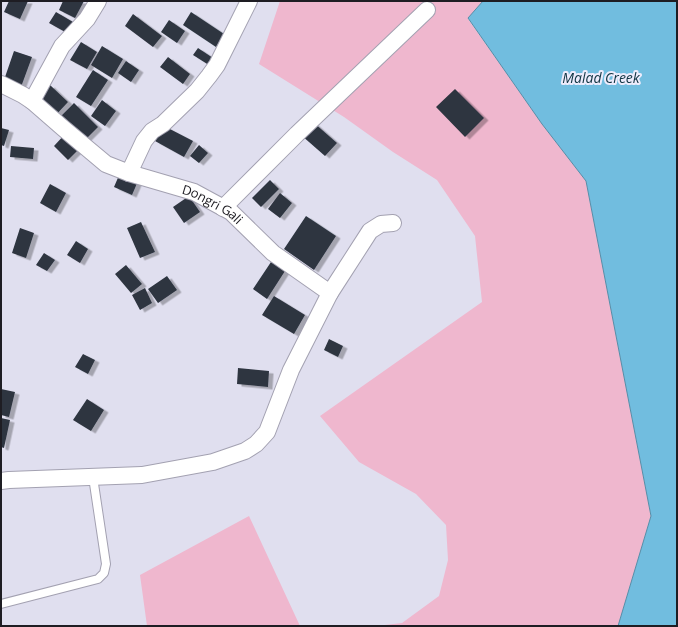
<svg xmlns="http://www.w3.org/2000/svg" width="678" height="627" font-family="'Open Sans',sans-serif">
<defs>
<filter id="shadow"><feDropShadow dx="4.5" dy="2.5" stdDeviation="0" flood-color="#0004"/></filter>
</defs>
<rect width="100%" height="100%" fill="#e0dfef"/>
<!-- green -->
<path fill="#efb7ce" d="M280,1H483L468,19L542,124L586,181L651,516L618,626H376L402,623L439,596L448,560L446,525L416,494L359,462L320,416L482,302L475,236L437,180L393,152L344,117L259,64Z
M249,516L300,626H147L140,575Z"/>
<!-- water -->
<path fill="#71bddf" stroke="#588da7" d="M483,1H677V626H618L651,516L586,181L542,124L468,18Z"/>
<!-- building -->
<path fill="#2e3540" filter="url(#shadow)" d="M9,1H28L20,19L4,12Z
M63,1H84L75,18L59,10Z
M56,12L73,22L67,33L49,23Z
M191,12L224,34L216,47L183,25Z
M133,14L162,36L153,47L125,26Z
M169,20L185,31L177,43L161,32Z
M81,42L97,52L87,69L70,60Z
M102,46L123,59L112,78L91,65Z
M198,48L216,60L212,67L193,55Z
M14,51L32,57L21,87L4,80Z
M168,57L190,74L183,84L160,67Z
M126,61L139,70L131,82L118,73Z
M93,70L108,80L91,106L76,97Z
M50,85L68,102L54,117L36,99Z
M455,89L484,118L465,137L436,107Z
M102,100L116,111L105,126L91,116Z
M74,103L98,127L84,141L60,117Z
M313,122L337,143L325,156L301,135Z
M164,126L193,141L184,157L155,141Z
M1,128L9,130L4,146L1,145Z
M66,133L81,147L68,160L54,146Z
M199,145L208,153L199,163L190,156Z
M11,146L34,148L33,159L10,157Z
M120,173L138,181L132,195L114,187Z
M270,180L279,189L261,207L252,198Z
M50,184L66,193L56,212L40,203Z
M280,193L292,203L280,218L268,209Z
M189,196L200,212L184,223L173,207Z
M306,216L336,236L314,270L284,249Z
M141,222L155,252L140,258L127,228Z
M20,228L34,233L26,258L12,253Z
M76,241L88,249L80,263L67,255Z
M44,253L55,260L47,271L36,265Z
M271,262L285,271L267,299L253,289Z
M126,265L142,284L131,293L115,274Z
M167,276L177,290L158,303L148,289Z
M145,288L152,303L140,310L132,295Z
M274,296L305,315L294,334L262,315Z
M329,339L343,346L338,357L324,350Z
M83,354L95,360L88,374L75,367Z
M238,368L269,371L268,387L237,384Z
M1,389L15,392L9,417L1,415Z
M87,399L104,410L91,431L73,420Z
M1,418L10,420L4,448L1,447Z"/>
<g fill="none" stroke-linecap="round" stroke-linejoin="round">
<defs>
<path id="service" d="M1,604L98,579L104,573L106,564L93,477"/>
<g id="minor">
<path id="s1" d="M1,84L23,95L32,101L63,128L106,164L129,173L194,192L231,212L273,253L330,293L370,231L381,224L393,223"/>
<path d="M32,101L62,46L87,19L98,1"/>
<path d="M129,173L144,141L152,131L163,124L197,91L209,76L217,65L249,1"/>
<path d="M223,208L297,134L427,10"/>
<path d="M1,481L9,480L142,475L213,462L245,451L256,444L267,432L291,370L330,293"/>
</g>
</defs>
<!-- service casing -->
<use href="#service" stroke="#a3a1b1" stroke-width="10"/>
<!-- minor casing -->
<use href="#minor" stroke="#a3a1b1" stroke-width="18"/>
<!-- service -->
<use href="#service" stroke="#fff" stroke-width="8"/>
<!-- minor -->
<use href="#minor" stroke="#fff" stroke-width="16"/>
</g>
<g text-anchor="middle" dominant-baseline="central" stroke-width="4" stroke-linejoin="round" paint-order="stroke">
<!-- street labels -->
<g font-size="13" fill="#1e1d23" stroke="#edecfc">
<text stroke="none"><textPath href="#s1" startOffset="247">Dongri Gali</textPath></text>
</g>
<!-- water labels -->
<g font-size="14" font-style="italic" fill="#103442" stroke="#edecfc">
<text x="601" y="77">Malad Creek</text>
</g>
</g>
<!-- border -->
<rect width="678" height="627" fill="none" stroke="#1e1d23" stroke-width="4"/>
</svg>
